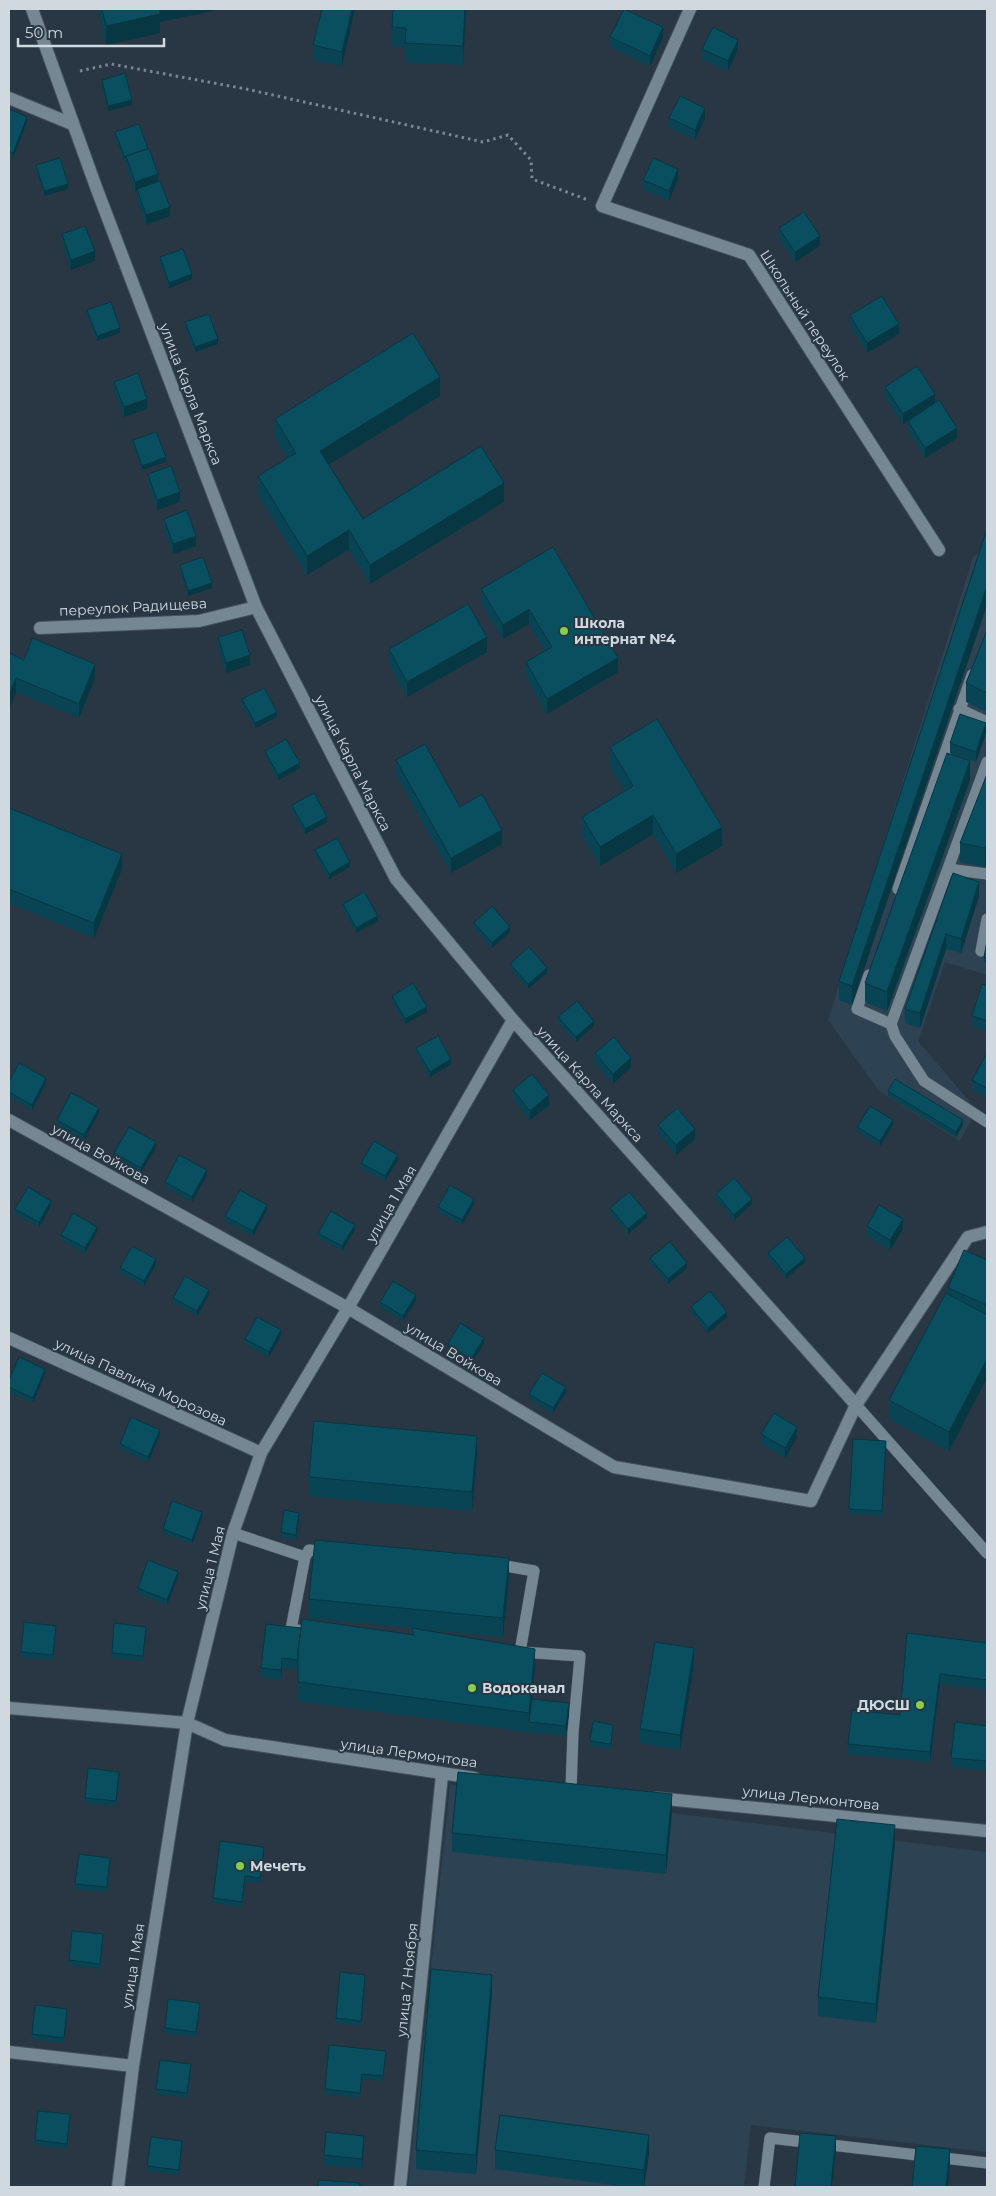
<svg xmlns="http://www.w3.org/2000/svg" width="996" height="2196" font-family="Montserrat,sans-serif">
<rect width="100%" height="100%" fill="#283743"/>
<!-- built -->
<path fill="#2d4252" d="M987,546V975L945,962L918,1041L977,1110L960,1141L879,1091L828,1020L973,557Z
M450,1785L987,1852V2152L751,2125L744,2187H408Z"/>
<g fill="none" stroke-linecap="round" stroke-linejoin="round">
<defs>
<path id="service" d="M959,709L987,722
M987,762L891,1024L895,1036L924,1081L987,1122
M948,869L987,874
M898,889L972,675
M981,951L987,919
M869,975L857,1009L891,1024
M856,1405L987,1553
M233,1533L305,1557
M495,1564L534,1571L520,1652
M303,1631L291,1629L305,1557L309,1550L327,1552
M521,1652L580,1656L573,1733L571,1789
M764,2187L770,2138L987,2163"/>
<path id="minor" d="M690,9L602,206L749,255L939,550
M40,628L199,621L256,607
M9,1120L348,1308L614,1467L811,1501L856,1405L968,1237L987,1232
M9,1338L261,1453
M9,1708L187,1723L225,1740L474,1778
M656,1798L987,1831
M9,2052L133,2066
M118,2187L133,2066L187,1723L233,1533L261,1453L348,1308L513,1020
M400,2187L442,1775"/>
<path id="tertiary" d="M32,9L96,187L256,607L396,879L513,1020L856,1405
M9,98L72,124"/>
</defs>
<!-- service casing -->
<use href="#service" stroke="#46535c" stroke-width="12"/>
<!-- minor casing -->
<use href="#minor" stroke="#46535c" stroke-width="14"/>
<!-- tertiary casing -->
<use href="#tertiary" stroke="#46535c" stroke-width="14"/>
<!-- path -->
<path stroke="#7c8891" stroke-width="3" stroke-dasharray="2.5 4" stroke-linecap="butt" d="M80,71L111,64L246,89L483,142L508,135L531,160L532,179L588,200"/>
<!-- service -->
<use href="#service" stroke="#768794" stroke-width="11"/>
<!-- minor -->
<use href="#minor" stroke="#768794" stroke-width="12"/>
<!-- tertiary -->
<use href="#tertiary" stroke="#768794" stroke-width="12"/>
</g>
<!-- wall -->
<path fill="#084453" d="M98,9H221L160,22V33L106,45Z
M355,9L342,66L313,60V45Z
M393,9H466L463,65L405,62V47L392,46Z
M610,37H663L650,66L610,47Z
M702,49H738L728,71L702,59Z
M102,80L132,105L108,111L102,85Z
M9,109L27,122L13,158L9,156Z
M669,118H705L695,140L669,127Z
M115,132L158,182L170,216L146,225L137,199V191L135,192L126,166V162L125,163L115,137Z
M36,165L68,189L44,196L36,170Z
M678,179L669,201L643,189V180Z
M779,228L820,246L795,262L779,238Z
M62,234L95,261L71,270L62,244Z
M160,257L192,279L169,288L160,262Z
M87,310L120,333L97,341L87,315Z
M850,315L899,334L867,353L850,325Z
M185,322L218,344L195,352L185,327Z
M114,382L147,409L124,417L114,391Z
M885,387L935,403L957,438L925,458L908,430V422L903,424L885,397Z
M440,396L329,464L363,519L504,502L370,584L349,549L307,575L258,495V476L288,458L275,438V419Z
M133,440L166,462L142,470L133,445Z
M148,474L180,502L157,510L148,484Z
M164,519L196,546L173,554L164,529Z
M987,529L852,1005L839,1000V981Z
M553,547L618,672L547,714L526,677V662L545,651L529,624L503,639L481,603V589Z
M180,565L212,588L188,596L180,570Z
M987,630V712L966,702V683Z
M218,637L250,665L226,673L218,647Z
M389,649L487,652L407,697L389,664Z
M9,653L24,660L95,678L79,718L16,692Z
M242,699L277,717L255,728L242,704Z
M986,733L976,762L950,753V743Z
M610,747L722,846L676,873L653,834L600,866L582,836V817L625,791L610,766Z
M265,751L300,768L278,780L265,756Z
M396,760L460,807L502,844L451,873L396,775Z
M987,774V862L985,867L960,862V843Z
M970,780L887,1011L865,1002V983Z
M292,805L327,822L305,834L292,810Z
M9,808L122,869L94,938L9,903Z
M315,850L350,867L329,879L315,855Z
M953,873L979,896L961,953L946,949L920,1028L905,1023V1009Z
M343,904L378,921L356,933L343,909Z
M474,923L510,932L492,948L474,928Z
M987,941V963L984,962V957Z
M510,964L547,973L528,989L510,968Z
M987,986V1031L972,1026V1016Z
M392,996L427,1012L405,1024L392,1001Z
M558,1017L594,1026L576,1042L558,1022Z
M416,1048L451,1064L430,1077L416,1053Z
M595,1053L631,1067L613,1084L595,1063Z
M987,1053V1098L972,1089V1080Z
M9,1082L46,1083L32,1110L9,1097Z
M513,1090L549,1105L530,1120L513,1099Z
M888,1091L963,1125L956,1137L888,1096Z
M99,1113L84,1140L57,1125V1120Z
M658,1125L695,1139L676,1155L658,1134Z
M893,1125L880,1146L857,1132V1127Z
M156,1147L141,1173L114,1158V1153Z
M398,1160L385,1181L361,1168V1163Z
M207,1175L192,1202L165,1187V1182Z
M716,1194L752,1204L734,1220L716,1199Z
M474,1204L462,1225L438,1212V1207Z
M51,1206L39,1227L15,1214V1209Z
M610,1208L647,1218L628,1234L610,1213Z
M267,1210L253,1236L225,1221V1216Z
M867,1226L903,1229L890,1250L867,1236Z
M355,1230L342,1251L318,1238V1233Z
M97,1232L85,1253L61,1240V1235Z
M768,1253L805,1262L786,1279L768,1258Z
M650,1258L687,1268L668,1284L650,1263Z
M987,1260V1378L949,1451L889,1419V1400L948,1294V1288Z
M156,1264L144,1286L120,1273V1268Z
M209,1295L197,1316L173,1303V1298Z
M416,1300L403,1321L380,1307V1302Z
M691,1307L727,1317L708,1333L691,1312Z
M281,1335L269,1357L245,1344V1339Z
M484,1343L471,1364L448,1349V1344Z
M45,1374L33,1403L9,1392V1380Z
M566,1392L553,1413L529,1399V1394Z
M761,1434L797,1437L785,1458L761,1444Z
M160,1435L148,1462L120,1449V1444Z
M886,1441L882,1516L849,1514V1509Z
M477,1455L472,1511L309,1496V1477Z
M202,1517L192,1544L163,1533V1529Z
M299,1518L296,1540L281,1537V1532Z
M178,1577L167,1605L138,1593V1588Z
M509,1577L503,1637L309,1618V1599Z
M301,1628L412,1635V1628L535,1668L532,1699L569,1713L566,1736L529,1732L298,1701V1670L282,1668L281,1680L261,1677V1668Z
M56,1631L53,1660L21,1657V1652Z
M146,1632L143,1661L112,1658V1653Z
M907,1633L987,1643V1690L940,1684L930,1762L848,1754V1744L900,1715Z
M694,1663L680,1750L640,1743V1729Z
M987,1726V1771L951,1767V1758Z
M613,1730L611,1749L590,1746V1741Z
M119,1777L116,1806L85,1803V1798Z
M672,1813L666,1874L452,1852V1833Z
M895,1844L876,2023L818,2016V1997Z
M264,1852L260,1883L245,1881L242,1907L213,1903V1898Z
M110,1863L107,1892L75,1889V1884Z
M103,1939L100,1969L69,1965V1960Z
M365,1980L361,2026L336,2023V2018Z
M492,1994L476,2174L416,2169V2150Z
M200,2008L196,2037L165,2033V2028Z
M67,2014L64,2043L32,2039V2034Z
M386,2056L383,2081L362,2079L360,2098L325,2094V2089Z
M191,2069L187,2098L156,2094V2089Z
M70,2119L67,2149L35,2145V2140Z
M182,2146L179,2175L147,2171V2166Z
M364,2146L362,2169L324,2165V2155Z
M495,2150L649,2154L644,2187H627L495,2169Z"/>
<!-- shaded-wall -->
<path fill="#063743" d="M158,9H221L160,22V33L106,45V26Z
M352,9H355L342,66V52Z
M465,9H466L463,65V46Z
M663,27V37L650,66V56Z
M738,40V49L728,71V61Z
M132,100V105L108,111V106Z
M705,108V118L695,140V130Z
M27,117V122L13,158V153Z
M678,169V179L669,201V191Z
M158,174V184L137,189V191L135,192V182Z
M68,184V189L44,196V191Z
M170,207V216L146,225V215Z
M820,236V246L795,262V252Z
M95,251V261L71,270V260Z
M192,274V279L169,288V283Z
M899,324V334L867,353V343Z
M120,328V333L97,341V336Z
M218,339V344L195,352V347Z
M440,377V396L320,470V451Z
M935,394V404L903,424V414Z
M147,399V409L124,417V407Z
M957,428V438L925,458V448Z
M166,457V462L142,470V466Z
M504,483V502L370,584V565Z
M180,492V502L157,510V500Z
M349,530V549L307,575V556Z
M196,536V546L173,554V544Z
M212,583V588L188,596V591Z
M987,586V605L852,1005V986Z
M529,609V624L503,639V625Z
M487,637V652L407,697V682Z
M250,655V665L226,673V663Z
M618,658V672L547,714V699Z
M95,664V678L79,718V704Z
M16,678V692L9,709V695Z
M277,712V717L255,728V723Z
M986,723V733L976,762V752Z
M970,761V780L887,1011V992Z
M300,763V768L278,780V775Z
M653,815V834L600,866V847Z
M327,817V822L305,834V829Z
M722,827V846L676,873V854Z
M502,830V844L451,873V858Z
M987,843V862L985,867V848Z
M122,854V869L94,938V923Z
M350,862V867L329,879V874Z
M979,882V896L961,953V939Z
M378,916V921L356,933V928Z
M510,927V932L492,948V943Z
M946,934V949L920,1028V1013Z
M547,968V973L528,989V984Z
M427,1007V1012L405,1024V1019Z
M594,1021V1026L576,1042V1037Z
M631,1058V1067L613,1084V1074Z
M451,1059V1064L430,1077V1072Z
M46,1078V1083L32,1110V1105Z
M549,1095V1105L530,1120V1111Z
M99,1108V1113L84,1140V1135Z
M893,1120V1125L880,1146V1141Z
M963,1120V1125L956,1137V1132Z
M695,1129V1139L676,1155V1145Z
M156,1142V1147L141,1173V1168Z
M398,1155V1160L385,1181V1176Z
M207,1170V1175L192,1202V1197Z
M474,1199V1204L462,1225V1220Z
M752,1199V1204L734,1220V1215Z
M51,1201V1206L39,1227V1222Z
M267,1205V1210L253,1236V1231Z
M647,1213V1218L628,1234V1229Z
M903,1219V1229L890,1250V1240Z
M355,1225V1230L342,1251V1246Z
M97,1227V1232L85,1253V1248Z
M805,1258V1262L786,1279V1274Z
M156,1259V1264L144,1286V1281Z
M687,1263V1268L668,1284V1279Z
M209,1290V1295L197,1316V1311Z
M416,1295V1300L403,1321V1316Z
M727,1312V1317L708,1333V1328Z
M281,1330V1335L269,1357V1352Z
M484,1338V1343L471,1364V1359Z
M987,1359V1378L949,1451V1432Z
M45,1369V1374L33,1403V1398Z
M566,1387V1392L553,1413V1408Z
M797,1427V1437L785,1458V1448Z
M160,1430V1435L148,1462V1457Z
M477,1436V1455L472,1511V1492Z
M202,1512V1517L192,1544V1540Z
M299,1513V1518L296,1540V1535Z
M509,1558V1577L503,1637V1618Z
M178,1572V1577L167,1605V1600Z
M694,1648V1663L680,1750V1735Z
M535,1649V1668L530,1722H529V1732V1713Z
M282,1658V1668L281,1680V1670Z
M940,1674V1684L930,1762V1752Z
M569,1703V1713L566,1736V1726Z
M672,1794V1813L666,1874V1855Z
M895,1825V1844L876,2023V2004Z
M264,1847V1852L260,1883V1878Z
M492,1975V1994L476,2174V2155Z
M649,2135V2154L644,2187V2170Z
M364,2136V2146L362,2169V2159Z
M836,2136V2150L832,2187H831Z
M950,2149V2164L948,2187H946Z"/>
<!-- building -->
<path fill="#094f60" stroke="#063743" d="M102,9H159L160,14L106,26Z
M322,9H352L342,52L313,45Z
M393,9H465L463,46L405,43L406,28L392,27Z
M624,9L663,27L650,56L610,37Z
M713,27L738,40L728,61L702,49Z
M125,73L132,100L108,106L102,80Z
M680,96L705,108L695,130L669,118Z
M9,109L27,117L13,153L9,151Z
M139,124L148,149L126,156V157L125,158L115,132Z
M149,148L158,174L135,182L126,156Z
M60,158L68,184L44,191L36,165Z
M653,158L678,169L669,191L643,180Z
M160,181L170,207L146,215L137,189Z
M804,212L820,236L795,252L779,228Z
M85,226L95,251L71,260L62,234Z
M183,249L192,274L169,283L160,257Z
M882,296L899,324L867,343L850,315Z
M111,302L120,328L97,336L87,310Z
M209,314L218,339L195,347L185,322Z
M413,333L440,377L320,451L363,519L481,446L504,483L370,565L349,530L307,556L258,476L296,453L275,419Z
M917,366L935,394L903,414L885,387Z
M138,373L147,399L124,407L114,382Z
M939,400L957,428L925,448L908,421Z
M156,432L166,457L142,466L133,440Z
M171,466L180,492L157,500L148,474Z
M187,510L196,536L173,544L164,519Z
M987,529V586L852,986L839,981Z
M553,547L618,658L547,699L526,662L552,647L529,609L503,625L481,589Z
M203,557L212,583L188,591L180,565Z
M468,604L487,637L407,682L389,649Z
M242,630L250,655L226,663L218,637Z
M987,630V693L966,683Z
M32,638L95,664L79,704L16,678L9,695V653L24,660Z
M264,688L277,712L255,723L242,699Z
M960,714L986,723L976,752L950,743Z
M657,719L722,827L676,854L653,815L600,847L582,817L633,786L610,747Z
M286,739L300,763L278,775L265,751Z
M425,744L460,807L482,794L502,830L451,858L396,760Z
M947,753L970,761L887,992L865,983Z
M987,774V843L985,848L960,843Z
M314,793L327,817L305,829L292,805Z
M9,808L122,854L94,923L9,889Z
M337,838L350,862L329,874L315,850Z
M953,873L979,882L961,939L946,934L920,1013L905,1009Z
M364,892L378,916L356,928L343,904Z
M492,906L510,927L492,943L474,923Z
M987,941V958L984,957Z
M529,947L547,968L528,984L510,964Z
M413,983L427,1007L405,1019L392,996Z
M982,984L987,986V1021L972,1016Z
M577,1001L594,1021L576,1037L558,1017Z
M438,1036L451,1059L430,1072L416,1048Z
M614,1037L631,1058L613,1074L595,1053Z
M987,1053V1088L972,1080Z
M19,1063L46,1078L32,1105L9,1092V1082Z
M532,1074L549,1095L530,1111L513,1090Z
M895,1079L963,1120L956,1132L888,1091Z
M71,1093L99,1108L84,1135L57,1120Z
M870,1106L893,1120L880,1141L857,1127Z
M677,1108L695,1129L676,1145L658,1125Z
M129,1127L156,1142L141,1168L114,1153Z
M374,1141L398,1155L385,1176L361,1163Z
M179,1155L207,1170L192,1197L165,1182Z
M734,1178L752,1199L734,1215L716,1194Z
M450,1185L474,1199L462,1220L438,1207Z
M28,1187L51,1201L39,1222L15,1209Z
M240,1190L267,1205L253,1231L225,1216Z
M629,1192L647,1213L628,1229L610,1208Z
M879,1205L903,1219L890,1240L867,1226Z
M331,1211L355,1225L342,1246L318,1233Z
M73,1213L97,1227L85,1248L61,1235Z
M787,1237L805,1258L786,1274L768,1253Z
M670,1242L687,1263L668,1279L650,1258Z
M132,1246L156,1259L144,1281L120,1268Z
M964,1250L987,1260V1305L948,1288Z
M185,1276L209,1290L197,1311L173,1298Z
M393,1281L416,1295L403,1316L380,1302Z
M710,1291L727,1312L708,1328L691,1307Z
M946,1293L987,1315V1359L949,1432L889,1400Z
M257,1317L281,1330L269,1352L245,1339Z
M460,1323L484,1338L471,1359L448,1344Z
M19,1357L45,1369L33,1398L9,1387V1380Z
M542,1373L566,1387L553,1408L529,1394Z
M774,1413L797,1427L785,1448L761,1434Z
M131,1417L160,1430L148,1457L120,1444Z
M314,1421L477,1436L472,1492L309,1477Z
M853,1439L886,1441L882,1511L849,1509Z
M172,1501L202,1512L192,1540L163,1529Z
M284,1510L299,1513L296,1535L281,1532Z
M315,1540L509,1558L503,1618L309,1599Z
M148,1560L178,1572L167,1600L138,1588Z
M302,1619L414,1635L412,1628L535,1649L529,1713L298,1682V1651Z
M24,1622L56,1626L53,1655L21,1652Z
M114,1623L146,1627L143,1656L112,1653Z
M266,1624L301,1628L298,1651V1660L282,1658L281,1670L261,1668Z
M907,1633L987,1643V1680L940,1674L930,1752L848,1744L852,1710L900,1715Z
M655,1642L694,1648L680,1735L640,1729Z
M532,1699L569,1703L566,1726L529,1722Z
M593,1721L613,1725L611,1744L590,1741Z
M955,1722L987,1726V1761L951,1758Z
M88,1768L119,1772L116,1801L85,1798Z
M458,1772L672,1794L666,1855L452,1833Z
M837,1819L895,1825L876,2004L818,1997Z
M220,1841L264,1847L260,1878L245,1876L242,1902L213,1898Z
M79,1854L110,1858L107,1887L75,1884Z
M72,1931L103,1934L100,1964L69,1960Z
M431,1969L492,1975L476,2155L416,2150Z
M340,1972L365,1975L361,2021L336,2018Z
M168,1999L200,2003L196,2032L165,2028Z
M35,2005L67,2009L64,2038L32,2034Z
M329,2045L386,2051L383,2076L362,2074L360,2093L325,2089Z
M160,2060L191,2064L187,2093L156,2089Z
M38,2111L70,2114L67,2144L35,2140Z
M500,2115L649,2135L644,2170L495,2150Z
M326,2132L364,2136L362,2159L324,2155Z
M800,2133L836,2136L831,2187H795Z
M151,2137L182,2141L179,2170L147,2166Z
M916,2146L950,2149L946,2187H912Z
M319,2180L360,2183V2187H318Z"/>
<!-- markers -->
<g fill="#86cf4c" stroke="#283743" stroke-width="2">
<circle cx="564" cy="631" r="5"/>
<circle cx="472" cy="1688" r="5"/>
<circle cx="920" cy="1705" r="5"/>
<circle cx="240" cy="1866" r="5"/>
</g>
<g text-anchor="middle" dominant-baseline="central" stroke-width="4" stroke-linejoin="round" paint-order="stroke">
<!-- street labels -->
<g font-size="14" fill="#d0d9e0" stroke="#283743">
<text transform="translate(805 315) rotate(57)">Школьный переулок</text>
<text transform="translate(191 394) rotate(69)">улица Карла Маркса</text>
<text transform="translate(133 607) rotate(-3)">переулок Радищева</text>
<text transform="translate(353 763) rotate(63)">улица Карла Маркса</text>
<text transform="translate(590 1084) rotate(48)">улица Карла Маркса</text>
<text transform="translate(101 1154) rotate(29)">улица Войкова</text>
<text transform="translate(391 1204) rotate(-60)">улица 1 Мая</text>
<text transform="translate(454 1354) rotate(31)">улица Войкова</text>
<text transform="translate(141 1382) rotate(25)">улица Павлика Морозова</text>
<text transform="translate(210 1568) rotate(-76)">улица 1 Мая</text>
<text transform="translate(409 1753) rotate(8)">улица Лермонтова</text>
<text transform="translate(811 1798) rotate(6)">улица Лермонтова</text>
<text transform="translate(133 1966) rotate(-81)">улица 1 Мая</text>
<text transform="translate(407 1980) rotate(-84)">улица 7 Ноября</text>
</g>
<!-- poi labels -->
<g font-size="14" font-weight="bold" fill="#d0d9e0" stroke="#283743" text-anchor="start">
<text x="574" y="623">Школа<tspan x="574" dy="16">интернат №4</tspan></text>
<text x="482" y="1688">Водоканал</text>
<text x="910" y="1705" text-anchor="end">ДЮСШ</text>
<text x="250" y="1866">Мечеть</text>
</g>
</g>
<!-- border -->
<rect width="996" height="2196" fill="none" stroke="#d0d9e0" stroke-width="20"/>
<!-- scale -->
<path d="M18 38v8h146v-8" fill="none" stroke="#d0d9e0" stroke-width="2.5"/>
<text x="25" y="38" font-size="15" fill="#d0d9e0" stroke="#283743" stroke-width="4" paint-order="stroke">50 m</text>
</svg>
